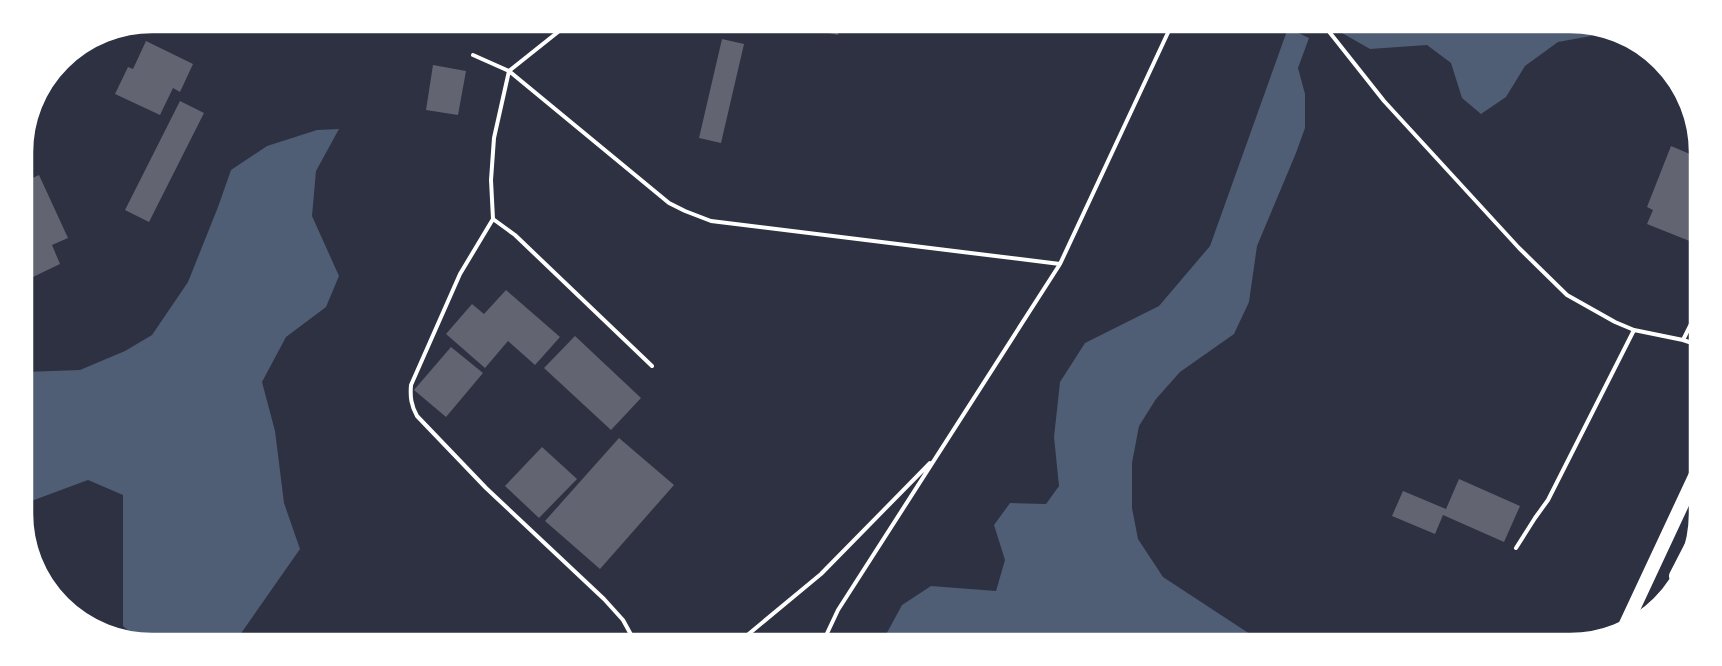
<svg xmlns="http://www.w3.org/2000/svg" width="1722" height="666" font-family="Roboto,sans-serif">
<rect width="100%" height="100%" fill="#2d3142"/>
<!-- water -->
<path fill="#4f5d75" d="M1333,24H1569L1613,32L1558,42L1525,66L1506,97L1481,114L1462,98L1451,63L1427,45L1370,49L1335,29Z
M1288,28L1309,38L1298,68L1305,94V128L1296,153L1257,246L1249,302L1234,334L1180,372L1156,399L1139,426L1132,463V508L1138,539L1163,577L1250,634L1269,642H882L902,605L931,586L996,591L1005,560L994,525L1010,503L1046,504L1059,486L1054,437L1060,382L1085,343L1159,306L1210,246Z
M339,129L316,171L312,216L339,276L326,307L286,337L262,382L275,431L284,503L300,549L235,642H153L139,640L123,626V495L88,480L26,503L25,372L80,370L125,351L152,335L188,282L218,207L231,170L267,146L317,130Z"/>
<!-- building -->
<path fill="#626471" d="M156,24H168L166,28Z
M806,24H840L838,35L805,28Z
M722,39L744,44L721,143L699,138Z
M146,41L193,64L180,92L173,88L160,115L115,94L128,67L133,69Z
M433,65L466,71L458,115L426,110Z
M180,101L204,113L149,222L125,210Z
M1671,146L1697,157V212L1695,218L1697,219V244L1647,224L1653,210L1647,207Z
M39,175L68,238L52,245L60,264L33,277L25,262L24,182Z
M506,290L560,337L535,365L508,341L485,368L446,334L472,304L484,314Z
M575,336L641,398L611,430L544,368Z
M451,347L483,373L446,417L414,390Z
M619,438L674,485L600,569L545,521Z
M542,447L577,479L539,518L505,486Z
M1459,479L1520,506L1504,542L1443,515L1435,534L1392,516L1403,491L1446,509Z"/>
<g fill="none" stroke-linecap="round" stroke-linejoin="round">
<!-- service -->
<path stroke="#fff" stroke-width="4" d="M1323,24L1384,101L1519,248L1567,295L1615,322L1634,330L1683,340L1698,345
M473,55L509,71L669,203L685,211L711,221L1060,264
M493,219L491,180L494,138L509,71L568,24
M1683,340L1698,310
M1516,548L1535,518L1548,500L1634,330
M635,642L623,620L604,599L486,488L417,416C411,405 410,397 411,385L460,274L493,219L515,235L652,366
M739,642L821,574L930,463
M823,642L838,610L1060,264L1172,24"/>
<!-- trunk -->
<path stroke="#fff" stroke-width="14" d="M1676,576L1694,541
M1626,624L1698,470"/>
</g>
<!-- crop -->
<path d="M0 0H1722V666H0ZM152 32H1570A120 120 0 0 1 1690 152V514A120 120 0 0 1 1570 634H152A120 120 0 0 1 32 514V152A120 120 0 0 1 152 32Z" fill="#fff" fill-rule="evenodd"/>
<path fill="none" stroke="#fff" stroke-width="2.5" d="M152 32H1570A120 120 0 0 1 1690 152V514A120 120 0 0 1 1570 634H152A120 120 0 0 1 32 514V152A120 120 0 0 1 152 32Z"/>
</svg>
